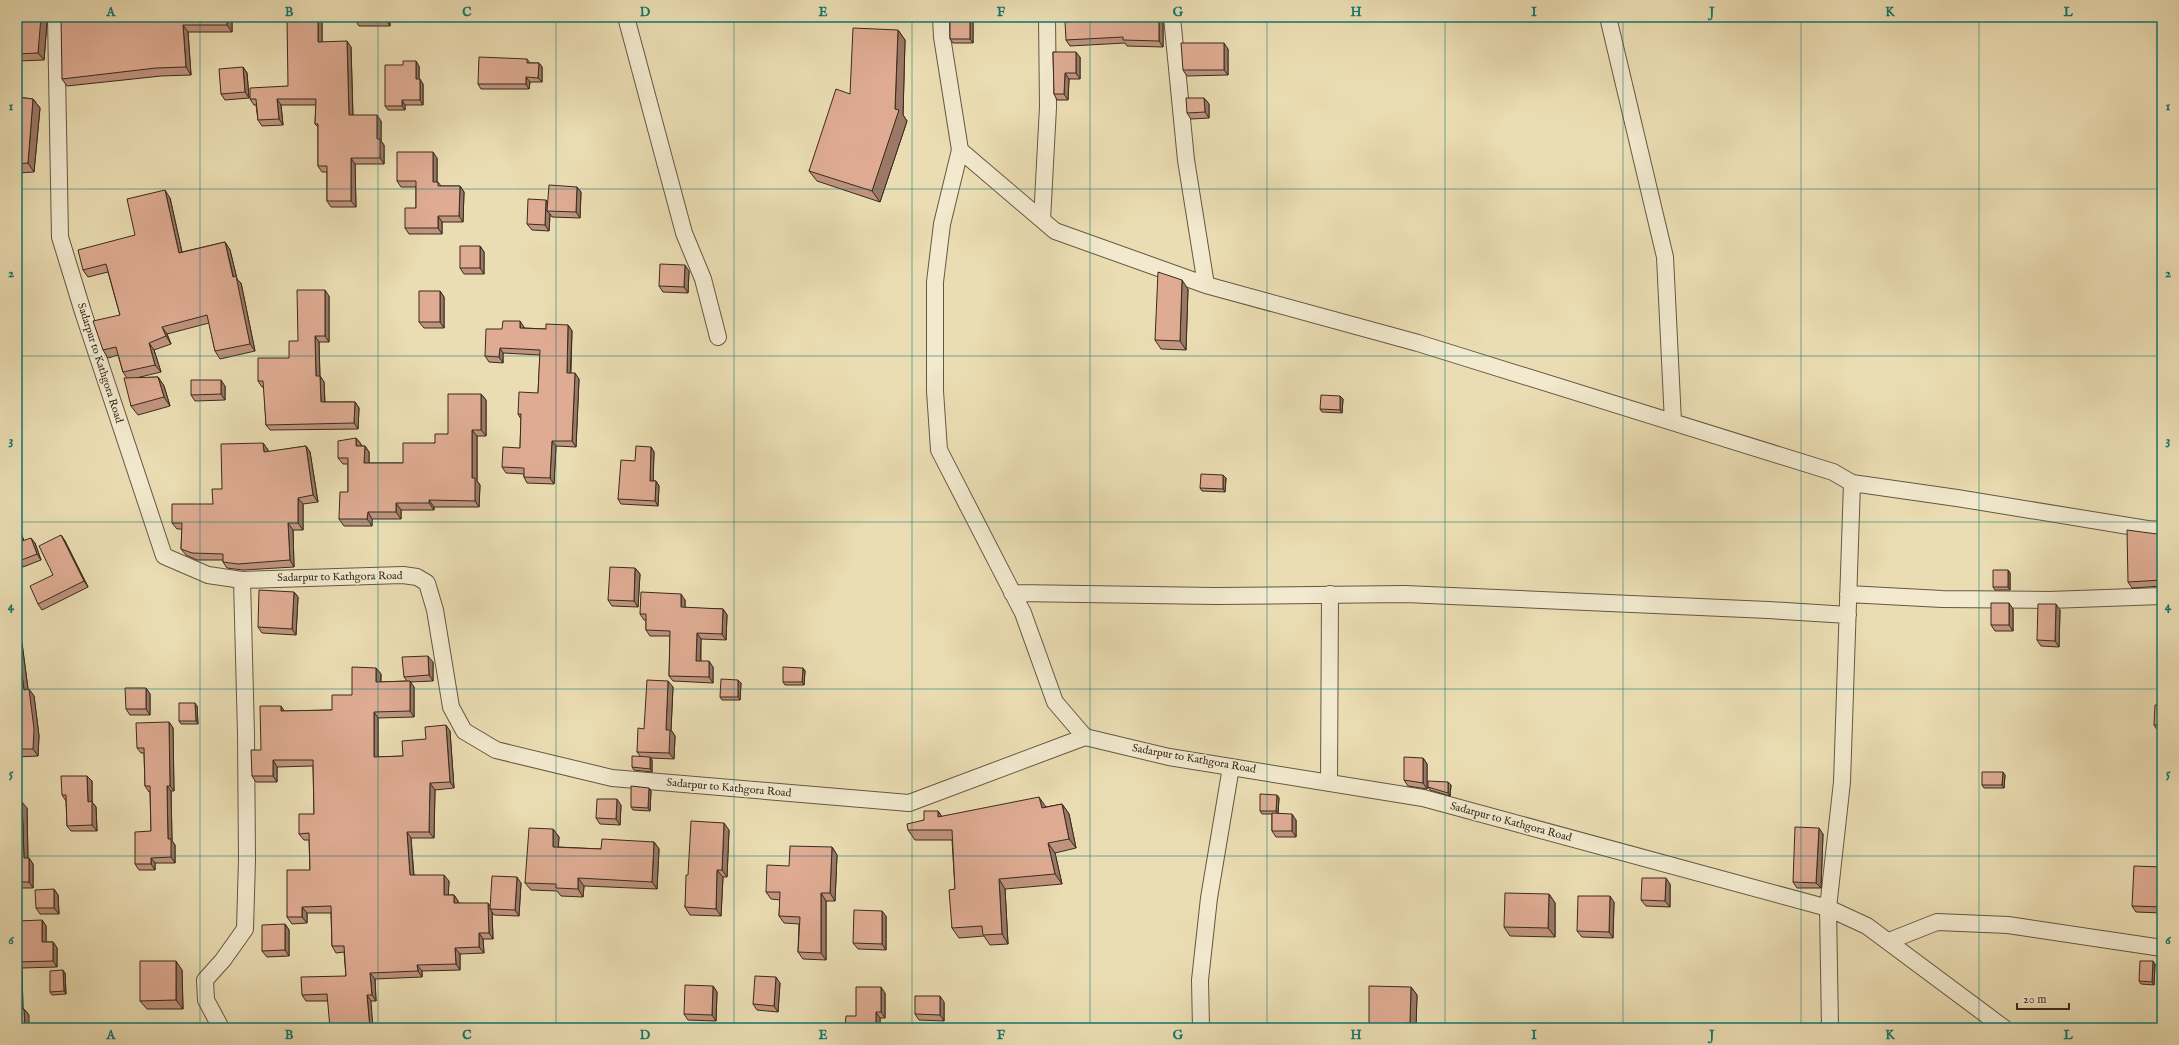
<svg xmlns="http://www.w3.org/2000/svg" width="2179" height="1045" font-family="'IM FELL English',serif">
<rect width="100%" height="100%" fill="#ebddb3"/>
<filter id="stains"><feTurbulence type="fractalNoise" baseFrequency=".005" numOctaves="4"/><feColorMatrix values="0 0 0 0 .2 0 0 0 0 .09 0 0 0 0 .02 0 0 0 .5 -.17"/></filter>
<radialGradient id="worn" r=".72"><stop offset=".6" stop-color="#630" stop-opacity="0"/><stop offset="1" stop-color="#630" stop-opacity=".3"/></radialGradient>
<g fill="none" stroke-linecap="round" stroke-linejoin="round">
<defs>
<path id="street" d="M56,17L60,237L83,312L164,556L208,575L242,580L403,575L417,577L427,583L435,610L451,707L464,731L496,750L612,778L909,803L1085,737L1169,757L1423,798L1828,908L1830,1028
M626,17L684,233L703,279L718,337
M941,17L942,37L960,150L942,224L935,282V391L939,450L1023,613L1055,702L1085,737
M1172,17L1186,160L1206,285
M1608,17L1665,257L1673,422
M960,150L1055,231L1206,285L1418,343L1833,472L1852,483L1957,498L2147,529L2162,530
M1042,220L1048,107L1047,17
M1852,483L1842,782L1828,908L1867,926L2004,1028
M1012,593L1215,596L1405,594L1768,610L1848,615
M1848,594L1942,599L2049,600L2162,596
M1329,783L1330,594
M1889,941L1937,922L2008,925L2162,948
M221,1028L206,1000L205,980L223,960L245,929L247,859L246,734L242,580
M1201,1028L1200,980L1209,898L1231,767"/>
</defs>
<!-- street casing -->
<use href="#street" stroke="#655842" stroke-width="18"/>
<!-- street -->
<use href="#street" stroke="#f2e9ce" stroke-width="16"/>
</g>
<!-- wall -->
<path fill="#c0947e" stroke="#382b1d" d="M17,17H43L47,22L44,60L17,61Z
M150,17H232V32H188L191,75L161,76L67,86L62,79L97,20Z
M322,17V42L351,47L353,115L381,121V141L384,145V164H355L356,207H331L327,201V172H322L318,166V127L315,124L316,105H281L283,125L262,126L258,120L256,105H254L250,99L288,86Z
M355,17H390V26H359L355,20Z
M950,17H1003V21L973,20V43H953L950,39Z
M1163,23V47L1127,46L1125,43L1070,46L1066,40Z
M898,30L905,40L903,115L907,121L880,202L817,181L809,171L850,94Z
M1228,49V75L1187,76L1183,70Z
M1053,52L1080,57V79H1069L1068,100H1057L1054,94Z
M527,59L530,63H539L542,67V82H530L529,89H481L478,84Z
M419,66V79L423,84V105H405V110H388L385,106Z
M243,67L247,73L249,98L225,100L221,94Z
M17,97L33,99L40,108L34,172L17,173Z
M1204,98L1209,104V118L1191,119L1187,113Z
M437,158V182H438L441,186H460L464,192L463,222H442V234H409L405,228L416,208V187H401L397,181Z
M577,187L581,192L580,218L552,217L550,214L549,231L532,230L527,224L546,200L548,203Z
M170,198L182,252L225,242L230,250L237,279L241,283L255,351L220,359L215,351L209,323L167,334L171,344L154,350L161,372L136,378L158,377L164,386L170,406L138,415L131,406L127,378L123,372L118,355L108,358L103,350L120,315L108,272L88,277L83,270L135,235Z
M480,246L484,252V274H464L460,268Z
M689,271L688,293L663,292L659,286Z
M1188,289L1186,350L1161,349L1155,340Z
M440,291L444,297V328H424L419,322Z
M329,296V342H319L320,376L324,382L325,402H355L359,408L358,429L270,430L266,425L264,387H262L258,381L289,358L298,341Z
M568,325L572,331L571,373L579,379L576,447L556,446L554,484L527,483L524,477V474L506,473L502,467L520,448L521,419L518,414L538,393L540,355L503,353V363L489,362L485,356L502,329L524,327V328L546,329Z
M225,386V400L195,401L191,395Z
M481,394L486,400V436H477V481L480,485L479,507H434V510H401V519H372V526H344L339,519L348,492V464H343L338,458L356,438L361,444V446H365L369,452V463H403L448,434Z
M1343,399L1342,413L1322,412L1320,409Z
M263,443L268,450V452L306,446L310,452L318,502L303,504V530H293L294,567L243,570L227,568L223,562V560H197L186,555L181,549L182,529H177L172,523L213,504L222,489Z
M651,447L654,452L653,481H656L659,486L658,506L621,504L618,499L635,461Z
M1226,478L1225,492L1202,491L1200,488Z
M17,523L24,541L35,543L41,560L23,567L19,559L17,560Z
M2162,533V586L2132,588L2128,582L2157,534Z
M61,535L65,541L88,587L42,610L38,604L53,575Z
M635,568L640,574L638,607L612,606L608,600Z
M2008,570L2010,573V590H1995L1993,587Z
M294,592L298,597L296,635L262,633L258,627Z
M685,600V608L723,609L727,615L726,640L701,639V661L713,667V683L673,681L669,676L670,636H650L646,630V620H644L640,614Z
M2013,609V631H1995L1991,625Z
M2060,610L2059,647L2041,646L2037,640Z
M17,637L22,643L28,689L34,696L39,736L38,756L17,757Z
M433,662V681L410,682L414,687V717L378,718V757L403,756L426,739L450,731L454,788L435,790L434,838H411L414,875L449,881L448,895H454L458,901V903L490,906L521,883L519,916L494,915L492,912L493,939H483L484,953L460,954V970L422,971V977L375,979L376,1001H306L302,995L346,976L344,952L336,953L332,946L331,913H307V923L292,924L287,917L310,870L309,840H304L299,834L314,814L313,766L277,767V782H256L252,776L284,711L332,710L352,695L376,668L381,674V682L407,681L404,677Z
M803,668L805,671L804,685H785L783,682Z
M738,680L741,683L740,700H722L720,697Z
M673,687L671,730L675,736L674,759L651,758L652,760V772L634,770L632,767L641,757L637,752L644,729Z
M146,688L150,694V715H130L126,709Z
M2162,705V731H2158L2154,725Z
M197,706L198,724H181L179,721Z
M169,722L173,728L174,791H171L172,841L175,845V863H155V870H139L135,864L151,831L150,792H149L145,786L144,753H141L137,748Z
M1423,758L1427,764V789L1408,786L1404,780Z
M2005,775L2004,788H1984L1982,785Z
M87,776L92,781V802L96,807L97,831H71L67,826L66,801L62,795Z
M1451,785L1450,796L1430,790L1428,787Z
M649,788L651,791L650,811L633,810L631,807Z
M1277,795L1279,798L1278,814L1296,820V837H1276L1272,831V814H1262L1260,811Z
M17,802L27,808L28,858H29L33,864V888H17Z
M1062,804L1069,814L1076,848L1055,853L1062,884L1005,889L1008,944L990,945L984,936L959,938L952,928L955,889L952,840H915L908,830L924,820L938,811L942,817L1046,807Z
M621,805L620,825L600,824L596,818Z
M553,829L559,837L558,847L601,849L654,842L659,849L657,889L584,886L583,897L561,896L557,891L531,890L525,883Z
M729,830L727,877H723L721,916L690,915L685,907L688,875Z
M1823,834L1821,888H1797L1793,882Z
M832,847L837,855L835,901H826V960L803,959L798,952L799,924L784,923L779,916L780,900L771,899L766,892L789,866Z
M2162,867V913L2136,912L2132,906Z
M1670,884V907L1646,906L1641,900Z
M54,889L58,895L59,914H40L36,908Z
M1549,894L1555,903V937L1510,936L1504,927Z
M1614,902L1613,938L1582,937L1577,931Z
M886,916V950L858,949L853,943Z
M42,920L46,926V942H53L57,948V967L22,968L23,1009H24L29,1015L17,1028V960Z
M285,924L289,930V956L267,957L262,951Z
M2155,964L2154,985L2141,984L2139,981Z
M182,970L183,1009H147L140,1001Z
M65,973L66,994L52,995L50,992Z
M780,983L778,1012L757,1010L753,1004Z
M713,986L717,992L716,1021L688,1020L684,1014Z
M1411,987L1417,995L1416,1028H1370V1025L1369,1023Z
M885,993V1018H880V1028H845L856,1016Z
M944,1002V1021L919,1020L915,1014Z"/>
<!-- shaded-wall -->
<path fill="#9c7867" stroke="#382b1d" d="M38,17H43L47,22L44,60L38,53Z
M92,17H97V28L92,21Z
M227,17H232V32L227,25Z
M318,17H322V48L318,42Z
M386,17H390V26L386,20Z
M970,17L973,20V43L970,39Z
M1001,17H1003V21Z
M1159,17L1163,23V47L1159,41Z
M183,25L188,32L191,75L186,67Z
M898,30L905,40L903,115L907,121L880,202L872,191L895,109Z
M347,41L351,47L353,121L349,115Z
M1224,43L1228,49V75L1224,70Z
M1076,52L1080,57V79L1076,73Z
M416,61L419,66V84L416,79Z
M539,63L542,67V82L538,78Z
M243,67L247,73L249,98L245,92Z
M1065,73L1069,79L1068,100L1064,94Z
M526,77L530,82L529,89L526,84Z
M420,79L423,84V105L420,100Z
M1204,98L1209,104V118L1205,112Z
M33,99L40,108L34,172L28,163Z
M277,99L281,105L283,125L279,119Z
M402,100L405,105V110L402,106Z
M377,115L381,121V141L384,145V164L380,158L377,139Z
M433,152L437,158V188L433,182Z
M351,158L355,164L356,207L351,201Z
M460,186L464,192L463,222L459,216Z
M577,187L581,192L580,218L576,212Z
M165,190L170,198L184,261L179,253Z
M546,200L550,206L547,211L550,214L549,231L545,225Z
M438,216L442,222V234L438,228Z
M225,242L230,250L237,279L241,283L255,351L250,344Z
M480,246L484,252V274L480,268Z
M685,265L689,271L688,293L684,287Z
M1182,280L1188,289L1186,350L1180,341Z
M325,290L329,296V342L325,336Z
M440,291L444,297V328L440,322Z
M520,321L524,327V334L520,328Z
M568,325L572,331L570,378L567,373Z
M162,327L167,334L171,344L166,336Z
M315,336L319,342L320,382L316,376Z
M149,343L154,350L161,372L155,365Z
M500,348L503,353V363L499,357Z
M575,373L579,379L576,447L572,441Z
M320,376L324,382L325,408L321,402Z
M158,377L164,386L170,406L164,397Z
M221,380L225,386V400L221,394Z
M481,394L486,400V436L481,430Z
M1340,396L1343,399L1342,413L1340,410Z
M355,402L359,408L358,429L354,423Z
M472,430L477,436V481L480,485L479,507L475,501L472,478Z
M356,438L361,444V452L356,446Z
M552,441L556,446L554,484L550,478Z
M263,443L268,450V459L264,452Z
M306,446L310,452L318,502L313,495Z
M365,446L369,452V470L364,463Z
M651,447L654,452L653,485L650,481Z
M1223,475L1226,478L1225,492L1223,489Z
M656,481L659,486L658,506L655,501Z
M298,498L303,504V530L298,523Z
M429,500L434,507V510L429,503Z
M396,503L401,510V519L396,512Z
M368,512L372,519V526L367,519Z
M17,523L18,524L26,547L22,541L17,526Z
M288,523L293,530L294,567L290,560Z
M61,535L65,541L88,587L84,581Z
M31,538L35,543L41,560L37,554Z
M635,568L640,574L638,607L634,601Z
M2008,570L2010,573V590L2008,587Z
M294,592L298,597L296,635L292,629Z
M681,594L685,600V613L681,607Z
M2009,603L2013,609V631L2009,625Z
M2056,604L2060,610L2059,647L2055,641Z
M723,609L727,615L726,640L722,634Z
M697,633L701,639L700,666L696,661Z
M17,637L22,643L29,697L24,690Z
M428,656L433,662V681L429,675Z
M709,661L713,667V683L709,677Z
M376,668L381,674L380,688L376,682Z
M803,668L805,671L804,685L802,682Z
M738,680L741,683L740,700L738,697Z
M410,681L414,687V717L410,711Z
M668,681L673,687L671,730L675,736L674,759L669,753L666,730Z
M146,688L150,694V715L146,709Z
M29,689L34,696L39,736L38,756L33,749Z
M195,703L197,706L198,724L196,721Z
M281,706L285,712L281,711Z
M374,712L378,718V763L374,757Z
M169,722L173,728L174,791L170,786Z
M446,725L450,731L454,788L450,782Z
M650,757L652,760V772L650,769Z
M1423,758L1427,764V789L1423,783Z
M273,760L277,767V782L273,776Z
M2003,772L2005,775L2004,788L2002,785Z
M87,776L92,781V802L96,807L97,831L92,825L88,802Z
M1448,782L1451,785L1450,796L1448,793Z
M430,783L435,790L434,838L429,832Z
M167,786L171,791L172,841L175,845V863L171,857L168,839Z
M649,788L651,791L650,811L648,808Z
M1277,795L1279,798L1278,814L1276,811Z
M1039,797L1046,807L1042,808Z
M617,799L621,805L620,825L616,819Z
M22,802L27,808L28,864L24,858Z
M1062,804L1069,814L1076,848L1069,839Z
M938,811L945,821L938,817Z
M1292,814L1296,820V837L1292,831Z
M724,823L729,830L727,877L722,870Z
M1819,828L1823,834L1821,888L1816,883Z
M553,829L559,837L558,854L553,847Z
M407,832L411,838L414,881L410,875Z
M654,842L659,849L657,889L652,882Z
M1048,843L1055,853L1062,884L1055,874Z
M832,847L837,855L835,901L830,893Z
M29,858L33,864V888L29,882Z
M151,858L155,863V870L151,864Z
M717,870L723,877L721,916L716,909Z
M444,875L449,881L448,901L444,895Z
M517,877L521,883L519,916L515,910Z
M578,878L584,886L583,897L578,889Z
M1666,878L1670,884V907L1665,901Z
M999,879L1005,889L1008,944L1002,934Z
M54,889L58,895L59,914L54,908Z
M821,893L826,901V960L821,953Z
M1549,894L1555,903V937L1548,928Z
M454,895L458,901V910L454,903Z
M1610,896L1614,902L1613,938L1609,932Z
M488,903L492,909H490L492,912L493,939L489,933Z
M302,907L307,913V923L302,917Z
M882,911L886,916V950L882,944Z
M42,920L46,926V948L42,942Z
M285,924L289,930V956L285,950Z
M479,933L483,939L484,953L479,947Z
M53,942L57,948V967L53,961Z
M455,948L460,954V970L456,964Z
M176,961L182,970L183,1009L176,1000Z
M2153,961L2155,964L2154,985L2152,982Z
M18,962L22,968L23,1015L19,1010Z
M417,965L422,971V977L418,971Z
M63,970L65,973L66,994L64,991Z
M370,973L375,979L376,1001L372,995Z
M776,977L780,983L778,1012L774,1006Z
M713,986L717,992L716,1021L712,1015Z
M881,987L885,993V1018L881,1012Z
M1411,987L1417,995L1416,1028H1413L1410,1023Z
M367,995L371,1001L373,1028H370Z
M940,996L944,1002V1021L940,1015Z
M24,1009L29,1015V1028H25Z
M876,1012L880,1018V1028H876Z
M1406,1023L1409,1028H1406Z"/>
<!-- building -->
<path fill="#dfac93" stroke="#382b1d" d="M17,17H41L38,53L17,54Z
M61,17H92V21L150,17H227V25H183L186,67L156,68L62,79Z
M287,17H318V42L347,41L349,115H377V139H380V158H351V201H327V166H318V124H315L316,99H277L279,119L258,120L256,99H250V88L288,86Z
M355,17H386V20H355Z
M950,17H970V39H950Z
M1159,17V41L1123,40V37L1066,40L1065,22Z
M853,28L898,30L895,109L899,110L872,191L809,171L836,89L850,94Z
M1181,43H1224V70H1183Z
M1053,52H1076V73H1065L1064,94H1054Z
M479,57L527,59V63H539L538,78L526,77V84H478Z
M403,61H416V79H420V100H402V106H385V65H403Z
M243,67L245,92L221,94L219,69Z
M17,97L33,99L28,163L17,164Z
M1186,98H1204L1205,112L1187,113Z
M397,152H433V182H438V186H460L459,216H438V228H405V208H416V181H397Z
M549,185L577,187L576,212L547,211Z
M165,190L179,253L225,242L233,277L236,276L250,344L215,351L207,315L162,327L166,336L149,343L155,365L123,372L116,347L103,350L93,321L120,315L106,264L83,270L78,250L135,235L127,199Z
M528,199L546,200L545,225L527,224Z
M460,246H480V268H460Z
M660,264L685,265L684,287L659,286Z
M1158,272L1182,280L1180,341L1155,340Z
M297,290H325V336H315L316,376H320L321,402H355L354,423L266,425L263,381H258V358H289V341H298Z
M419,291H440V322H419Z
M503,321H520V328L546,329V324L568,325L567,373H575L572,441H552L550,478L524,477V468L502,467L503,447L520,448L521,414H518L519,392L538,393L540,350L500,348L499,357L485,356L486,329H502Z
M158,377L164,397L131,406L124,378Z
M191,380H221V394L191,395Z
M448,394H481V430H472V478H475V501L429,500V503H396V512H368L367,519H339L340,492H348V458H338V441L356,438V446H365L364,463H403V443H435V434H448Z
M1321,395L1340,396V410L1320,409Z
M263,443L264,452L306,446L313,495L298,498V523H288L290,560L238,564L223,562V554L192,553L181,549L182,523H172V504H213L212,489H222L221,444Z
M636,446L651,447L650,481H656L655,501L618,499L621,460L635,461Z
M1201,474L1223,475V489L1200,488Z
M17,526L22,541L31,538L37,554L19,561L17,555Z
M2127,530L2157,534L2162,533V580L2128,582Z
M61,535L84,581L38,604L30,586L53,575L39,546Z
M610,567L635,568L634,601L608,600Z
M1993,570H2008V587H1993Z
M259,590L294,592L292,629L258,627Z
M641,592L681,594V607L723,609L722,634L697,633L696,661H709V677L669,676L670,631L646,630V614H640Z
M1991,603H2009V625H1991Z
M2038,604H2056L2055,641L2037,640Z
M17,639L24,690L29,689L34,729L33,749H17Z
M428,656L429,675L404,677L402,657Z
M352,667L376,668V682L410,681V711L374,712V757L403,756L402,741L426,739L425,727L446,725L450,782L430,783L429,832H407L410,875H444V895H454V903H488L489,933H479V947L455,948L456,964L417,965L418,971L370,973L372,995H367L370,1028H330L327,994L302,995L301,977L346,976L344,946H332L331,906L302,907V917H287V870H310L309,833L299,834V814H314L313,760H273V776H252L251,750H261L260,706H281V711L332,710V695H352Z
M783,667L803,668L802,682H783Z
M721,679L738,680V697H720Z
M647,680L668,681L666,730H670L669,753L637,752L638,728L644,729Z
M125,688H146V709H126Z
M179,703H195L196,721H179Z
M2155,705H2162V725H2154Z
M169,722L170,786H167L168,839H171V857L151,858V864H135V832L151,831L150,786H145L144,748H137L136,723Z
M632,756L650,757V769L632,767Z
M1404,757L1423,758V783L1404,780Z
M1982,772H2003L2002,785H1982Z
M61,776H87L88,802L92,801V825L67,826L66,795H62Z
M1428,781L1448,782V793L1428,787Z
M631,786L649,788L648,808L631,807Z
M1260,794L1277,795L1276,811H1260Z
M1039,797L1042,808L1062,804L1069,839L1048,843L1055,874L999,879L1002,934L983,935L982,926L952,928L949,890L955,889L952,830H908L907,824L924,820V811H938V817Z
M597,799H617L616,819L596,818Z
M17,802H22L24,858H29V882H17Z
M1272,813L1292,814V831H1272Z
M691,821L724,823L722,870H717L716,909L685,907L686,875H688Z
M1795,827L1819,828L1816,883L1793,882Z
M529,828L553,829V847L601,849L602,839L654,842L652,882L578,878V889L556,888V884L525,883Z
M790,846L832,847L830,893H821V953L798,952L800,917L779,916L780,892H766L767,865L789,866Z
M2134,866L2162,867V907L2132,906Z
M492,876L517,877L515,910L490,909Z
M1642,878H1666L1665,901L1641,900Z
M54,889V908H36L35,890Z
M1505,893L1549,894L1548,928L1504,927Z
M1578,896H1610L1609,932L1577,931Z
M854,910L882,911V944L853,943Z
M42,920V942H53V961L18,962L19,1010L24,1009L25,1028H17V921Z
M285,924V950L262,951V925Z
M140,961H176V1000L140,1001Z
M2140,961H2153L2152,982L2139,981Z
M63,970L64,991L50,992V971Z
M755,976L776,977L774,1006L753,1004Z
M685,985L713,986L712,1015L684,1014Z
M1369,986L1411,987L1410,1023H1406V1028H1370V1023H1369Z
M856,987H881V1012H876V1028H845L846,1016H856Z
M915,996H940V1015L915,1014Z
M1133,1026L1158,1028H1133Z"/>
<!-- grid -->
<path fill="none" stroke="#0f766e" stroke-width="1" stroke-opacity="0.55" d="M200,17V1028M378,17V1028M556,17V1028M734,17V1028M912,17V1028M1090,17V1028M1267,17V1028M1445,17V1028M1623,17V1028M1801,17V1028M1979,17V1028M17,189H2162M17,356H2162M17,522H2162M17,689H2162M17,856H2162"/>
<g text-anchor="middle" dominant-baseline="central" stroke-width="3.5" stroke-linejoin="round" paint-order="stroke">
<!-- street labels -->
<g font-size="11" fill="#382b1d" stroke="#f2e9ce">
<text transform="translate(100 363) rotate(72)">Sadarpur to Kathgora Road</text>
<text transform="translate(340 577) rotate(-1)">Sadarpur to Kathgora Road</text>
<text transform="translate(1194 759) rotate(10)">Sadarpur to Kathgora Road</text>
<text transform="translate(729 788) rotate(5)">Sadarpur to Kathgora Road</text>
<text transform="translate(1511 822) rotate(15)">Sadarpur to Kathgora Road</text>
</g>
</g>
<!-- margin -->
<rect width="2179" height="1045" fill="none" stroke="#ebddb3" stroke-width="44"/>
<!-- scale -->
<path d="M2017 1003v6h52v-6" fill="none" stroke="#382b1d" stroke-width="2"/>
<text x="2023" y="1003" font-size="12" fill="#382b1d" stroke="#f2e9ce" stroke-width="3" paint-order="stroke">20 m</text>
<rect x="22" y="22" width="2135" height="1001" fill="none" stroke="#0f766e" stroke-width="1.5"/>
<g font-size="13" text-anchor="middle" font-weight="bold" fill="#0f766e">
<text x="111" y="16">A</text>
<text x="289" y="16">B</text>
<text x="467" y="16">C</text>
<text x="645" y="16">D</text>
<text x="823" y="16">E</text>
<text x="1001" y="16">F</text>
<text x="1178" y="16">G</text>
<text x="1356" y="16">H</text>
<text x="1534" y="16">I</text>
<text x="1712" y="16">J</text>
<text x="1890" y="16">K</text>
<text x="2068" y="16">L</text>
<text x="11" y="110">1</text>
<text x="2168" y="110">1</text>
<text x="11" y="277">2</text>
<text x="2168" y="277">2</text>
<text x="11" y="444">3</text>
<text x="2168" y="444">3</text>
<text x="11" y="610">4</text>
<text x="2168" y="610">4</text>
<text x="11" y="777">5</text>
<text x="2168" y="777">5</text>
<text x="11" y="944">6</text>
<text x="2168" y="944">6</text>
<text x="111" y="1039">A</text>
<text x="289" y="1039">B</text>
<text x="467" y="1039">C</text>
<text x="645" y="1039">D</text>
<text x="823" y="1039">E</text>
<text x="1001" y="1039">F</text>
<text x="1178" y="1039">G</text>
<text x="1356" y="1039">H</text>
<text x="1534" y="1039">I</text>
<text x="1712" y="1039">J</text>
<text x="1890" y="1039">K</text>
<text x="2068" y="1039">L</text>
</g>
<rect width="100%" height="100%" filter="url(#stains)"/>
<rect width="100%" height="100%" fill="url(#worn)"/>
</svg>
